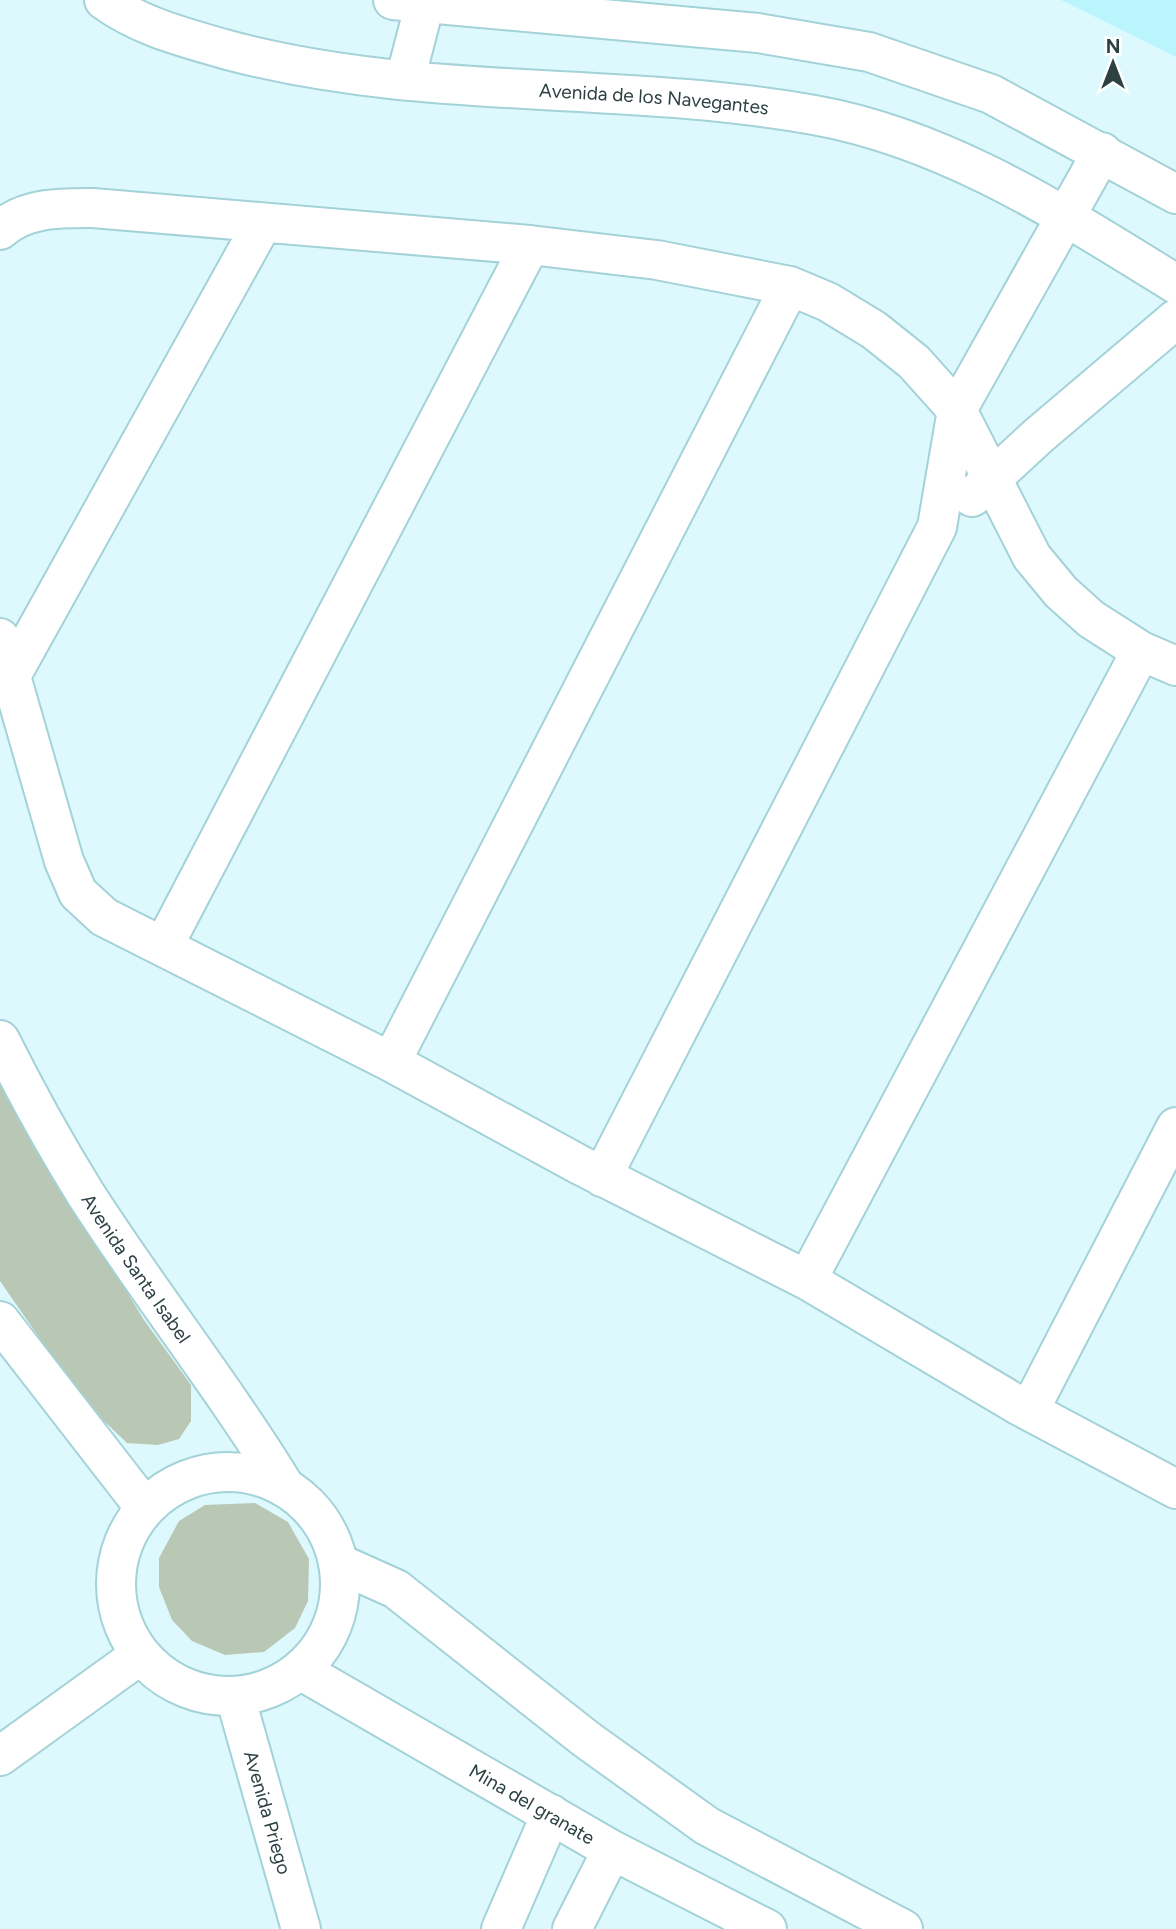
<svg xmlns="http://www.w3.org/2000/svg" width="1176" height="1929" font-family="Figtree,sans-serif">
<rect width="100%" height="100%" fill="#ddf9fd"/>
<!-- built -->
<path fill="#baf5fd" d="M1061,0H1176V57Z"/>
<!-- green -->
<path fill="#b9c7b5" d="M0,1078L34,1148L75,1207L144,1320L191,1385V1421L179,1439L158,1445L127,1443L104,1421L54,1359L0,1281Z
M255,1503L288,1522L309,1559L308,1601L295,1628L264,1652L225,1655L192,1641L172,1620L159,1587V1558L179,1521L205,1505Z"/>
<g fill="none" stroke-linecap="round" stroke-linejoin="round">
<defs>
<path id="street" d="M0,230C25,207 61,208 93,208L530,245L657,260L790,286L828,302L874,330L914,362L957,410L1032,557L1061,592L1091,619L1141,651L1176,666
M972,497L1038,436L1176,319
M0,638L64,861L78,893L104,917L391,1062L580,1165L807,1280L1018,1405L1176,1489
M12,674L262,224
M163,947L530,245
M391,1062L790,286
M602,1177L937,527L957,410L1066,216
M807,1280L1141,651
M1029,1411L1176,1127
M0,1756L140,1655
M501,1929L551,1814
M572,1929L612,1850"/>
<g id="secondary">
<path id="s1" d="M104,0C139,26 183,37 224,49C418,102 619,80 814,115C948,139 1062,214 1176,284"/>
<path d="M393,0L758,33L869,52L991,94L1176,194"/>
<path d="M405,80L425,3"/>
<path d="M1066,216L1102,152"/>
<path id="s2" d="M0,1040C26,1092 54,1143 85,1193C149,1293 223,1386 285,1487"/>
<path d="M0,1321L145,1508"/>
<circle cx="228" cy="1584" r="112"/>
<path d="M338,1563L396,1589L586,1739L707,1826L903,1929"/>
<path id="s3" d="M300,1670L612,1850L767,1929"/>
<path id="s4" d="M235,1696L301,1929"/>
</g>
</defs>
<!-- street casing -->
<use href="#street" stroke="#a3d2d8" stroke-width="42"/>
<!-- secondary casing -->
<use href="#secondary" stroke="#a3d2d8" stroke-width="42"/>
<!-- street -->
<use href="#street" stroke="#fff" stroke-width="38"/>
<!-- secondary -->
<use href="#secondary" stroke="#fff" stroke-width="38"/>
</g>
<g text-anchor="middle" dominant-baseline="central" stroke-width="5" stroke-linejoin="round" paint-order="stroke">
<!-- street labels -->
<g font-size="19" fill="#2d4143" stroke="#fff">
<text stroke="none"><textPath href="#s1" startOffset="564">Avenida de los Navegantes</textPath></text>
<text stroke="none"><textPath href="#s2" startOffset="266">Avenida Santa Isabel</textPath></text>
<text stroke="none"><textPath href="#s3" startOffset="268">Mina del granate</textPath></text>
<text stroke="none"><textPath href="#s4" startOffset="121">Avenida Priego</textPath></text>
</g>
</g>
<!-- north arrow -->
<g transform="translate(1113 63)" stroke="#ffffff" stroke-width="5" paint-order="stroke">
<path d="M0-5L12 26L0 18L-12 26Z" fill="#2d4143"/>
<text y="-10" font-size="19" font-weight="bold" text-anchor="middle" fill="#2d4143">N</text>
</g>
</svg>
